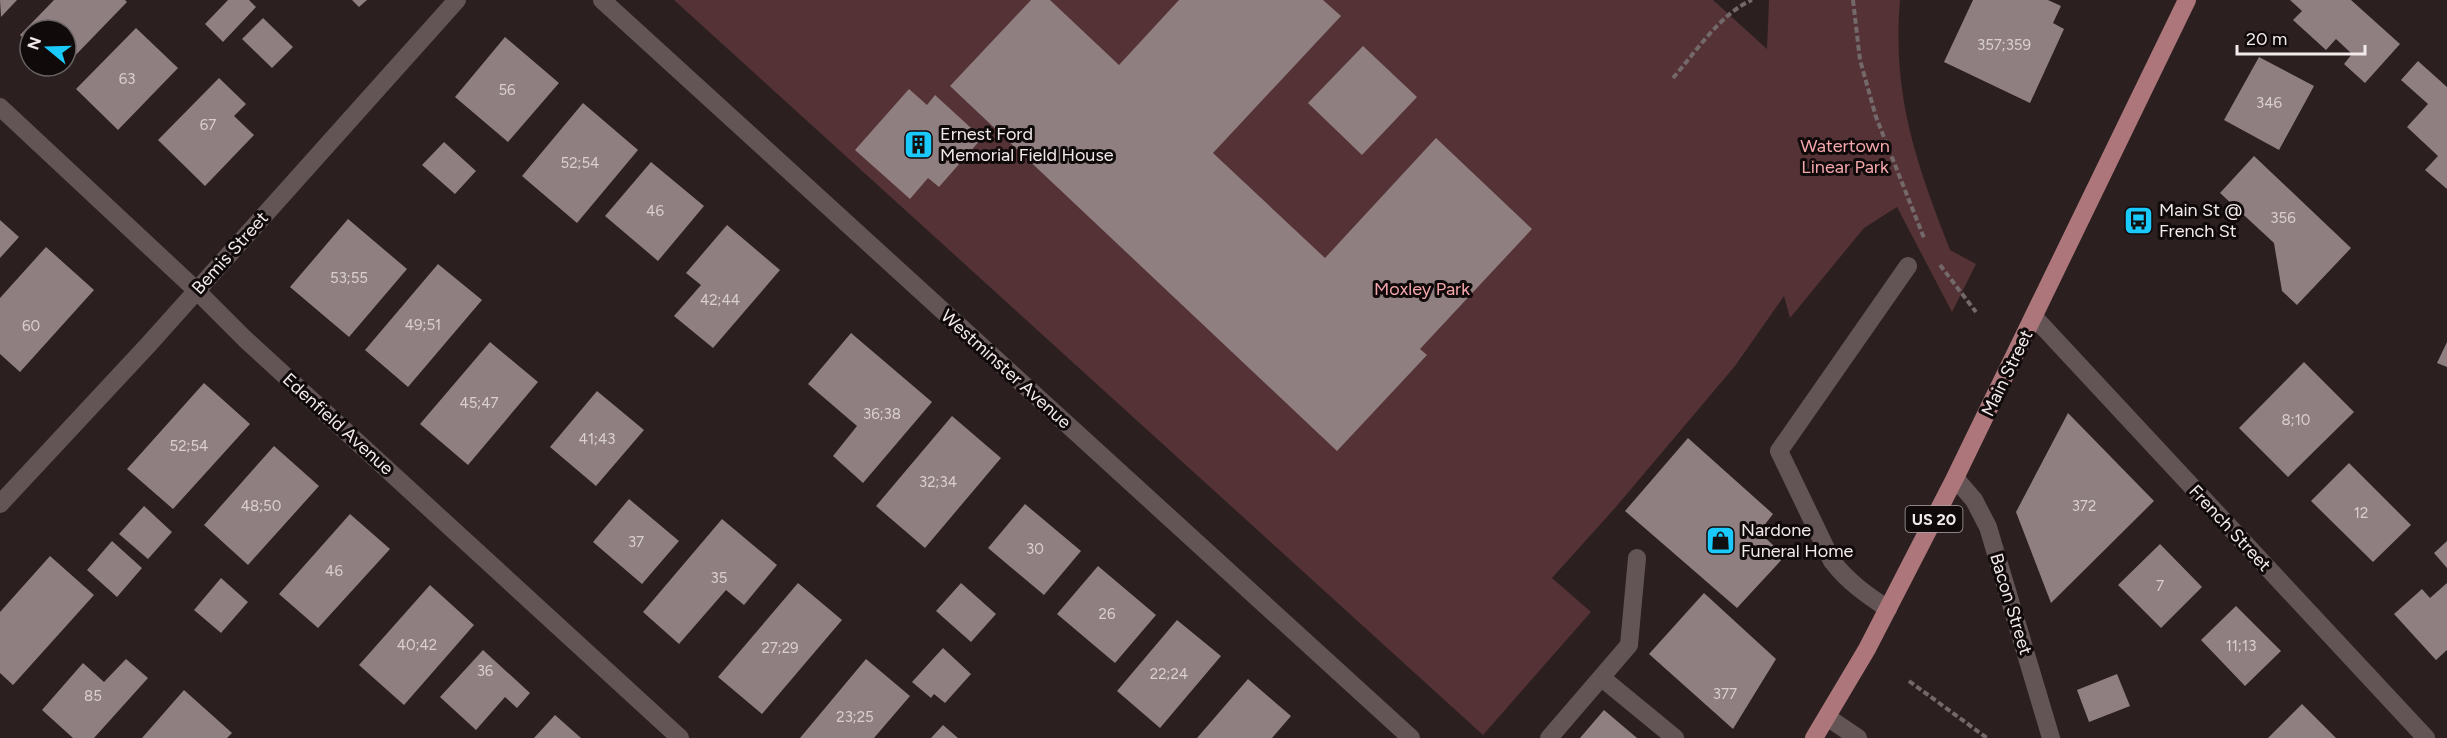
<svg xmlns="http://www.w3.org/2000/svg" width="2447" height="738" font-family="Figtree,sans-serif">
<rect width="100%" height="100%" fill="#2b1f20"/>
<!-- green -->
<path fill="#553235" d="M674,0H1713L1767,49L1769,0H1900C1892,96 1916,162 1950,250L1976,264L1952,312L1897,207L1864,228L1790,318L1784,296L1735,366L1615,508L1552,578L1591,612L1483,735Z"/>
<!-- building -->
<path fill="#8f7f80" d="M0,0H17L1,17Z
M54,0H125L127,2L66,65V30H30V45L20,35Z
M228,0H249L256,7L223,42L205,24Z
M352,0H367L359,7Z
M1031,0H1050L1119,65L1179,0H1323L1341,16L1213,153L1325,258L1436,138L1532,229L1420,349L1427,355L1337,451L950,86Z
M1973,0H2048L2061,6L2053,23L2064,29L2030,103L1944,62Z
M2290,0H2351L2400,44L2365,83L2344,64L2352,54L2336,39L2326,50L2293,20L2302,11Z
M263,18L293,47L272,68L242,39Z
M136,28L178,68L118,130L76,89Z
M505,37L559,83L508,142L455,97Z
M1363,46L1417,97L1362,155L1308,103Z
M2259,57L2314,86L2279,150L2224,120Z
M2418,61L2447,87V189L2425,170L2438,156L2407,127L2428,104L2401,80Z
M52,66H65L59,73Z
M219,78L246,104L234,116L254,135L205,186L158,140Z
M909,89L927,105L935,95L982,138L939,187L928,178L910,199L855,150Z
M583,103L638,150L577,223L522,176Z
M444,142L476,171L455,194L422,165Z
M2254,156L2351,248L2297,305L2282,291L2274,243L2220,193Z
M651,162L704,206L658,261L605,216Z
M348,219L407,269L349,337L290,287Z
M0,220L19,237L0,258Z
M727,225L780,270L713,348L674,316L701,285L686,273Z
M46,247L94,290L20,372L0,354V298Z
M438,264L482,300L408,387L365,350Z
M851,333L932,402L863,483L833,456L857,426L808,384Z
M490,342L538,382L468,465L420,424Z
M2447,342V367L2437,363Z
M2304,362L2354,412L2288,477L2239,428Z
M204,383L250,424L173,509L127,469Z
M597,391L644,430L596,486L550,447Z
M2068,413L2154,501L2051,603L2016,512Z
M952,416L1001,458L925,548L876,506Z
M1688,438L1773,514L1759,532L1785,556L1737,608L1625,511Z
M274,446L319,486L248,565L204,525Z
M2349,463L2411,525L2373,562L2311,501Z
M629,499L679,541L642,584L593,542Z
M1025,504L1081,551L1044,595L988,548Z
M144,506L172,532L148,559L119,534Z
M350,514L390,549L318,628L279,594Z
M722,519L777,565L744,605L726,590L679,644L643,612Z
M112,541L142,568L117,597L87,570Z
M2447,541V568L2434,553Z
M2160,544L2202,587L2161,628L2118,585Z
M50,556L94,595L13,685L0,673V612Z
M1098,566L1156,615L1115,663L1057,614Z
M221,578L248,602L221,633L194,610Z
M798,583L842,620L762,714L718,677Z
M961,583L996,614L971,642L936,611Z
M2447,583V650L2436,660L2394,614L2422,589L2430,598Z
M430,585L474,625L404,705L359,665Z
M1704,593L1776,659L1733,729L1649,654Z
M2236,606L2281,651L2245,686L2201,640Z
M1177,620L1221,656L1160,728L1117,691Z
M943,648L971,674L945,703L934,694L931,698L912,682Z
M483,650L530,693L517,708L505,697L476,730L440,697Z
M126,659L148,678L94,738H73L42,710L83,663L104,682Z
M866,659L910,696L874,738H800Z
M2117,674L2130,706L2089,722L2077,690Z
M1248,679L1291,716L1272,738H1197Z
M184,690L232,733L227,738H142Z
M2302,704L2336,738H2268Z
M1604,710L1637,738H1580Z
M555,715L581,738H534Z
M943,725L958,738H931Z"/>
<g fill="none" stroke-linecap="round" stroke-linejoin="round">
<!-- path -->
<path stroke="#74696a" stroke-width="4" stroke-dasharray="6 3" stroke-linecap="butt" d="M1853,0L1860,60L1876,117L1924,238
M1673,78C1695,53 1721,13 1752,0
M1940,265L1976,312
M1909,681L1987,738"/>
<!-- minor -->
<path stroke="#635555" stroke-width="18" d="M602,0L1411,738
M0,107L196,290L245,339L680,738
M2034,317L2426,738
M1955,478L1974,500L1988,527L2051,738
M0,504L149,344L457,0
M1888,609C1867,595 1848,582 1832,561L1779,451L1908,266
M1602,678L1675,738
M1827,717L1858,738
M1549,738L1629,645L1637,558"/>
<!-- major -->
<path stroke="#ac767a" stroke-width="18" d="M1814,738L1867,649L1955,478L2187,0"/>
</g>
<!-- icons -->
<defs>
<symbol id="building-square" viewBox="-11 -11 22 22"><rect x="-9" y="-9" width="18" height="18" rx="4" fill="#1acafc" stroke="#100a0b"/><path d="M-4-6H4V6H1V3H-1V6H-4ZM-2.5-4.3h1.7v1.8h-1.7ZM.8-4.3h1.7v1.8H.8ZM-2.5-1h1.7V.8h-1.7ZM.8-1h1.7V.8H.8Z" fill="#111"/></symbol>
<symbol id="bus-square" viewBox="-11 -11 22 22"><rect x="-9" y="-9" width="18" height="18" rx="4" fill="#1acafc" stroke="#100a0b"/><path d="M-5-6H5V4H4V6H2V4H-2V6H-4V4H-5ZM-3.5-4V0h7V-4ZM-3.5 1.2v1.5H-2V1.2ZM2 1.2v1.5H3.5V1.2Z" fill="#111"/></symbol>
<symbol id="shop-square" viewBox="-11 -11 22 22"><rect x="-9" y="-9" width="18" height="18" rx="4" fill="#1acafc" stroke="#100a0b"/><path d="M-5-2.5h2.3a2.7 3.5 0 0 1 5.4 0H5L5.5 6h-11ZM-1.5-2.5h3a1.5 2.3 0 0 0-3 0Z" fill="#111"/></symbol>
</defs>
<g fill-rule="evenodd">
<use href="#building-square" x="902" y="128" width="33" height="33"/>
<use href="#bus-square" x="2122" y="204" width="33" height="33"/>
<use href="#shop-square" x="1704" y="524" width="33" height="33"/>
</g>
<g text-anchor="middle" dominant-baseline="central" stroke-width="6" stroke-linejoin="round" paint-order="stroke">
<!-- number labels -->
<g font-size="15" fill="#dacfd0">
<text x="2004" y="45">357;359</text>
<text x="127" y="79">63</text>
<text x="507" y="90">56</text>
<text x="2269" y="103">346</text>
<text x="208" y="125">67</text>
<text x="580" y="163">52;54</text>
<text x="655" y="211">46</text>
<text x="2283" y="218">356</text>
<text x="349" y="278">53;55</text>
<text x="720" y="300">42;44</text>
<text x="423" y="325">49;51</text>
<text x="31" y="326">60</text>
<text x="479" y="403">45;47</text>
<text x="882" y="414">36;38</text>
<text x="2296" y="420">8;10</text>
<text x="597" y="439">41;43</text>
<text x="189" y="446">52;54</text>
<text x="938" y="482">32;34</text>
<text x="261" y="506">48;50</text>
<text x="2084" y="506">372</text>
<text x="2361" y="513">12</text>
<text x="636" y="542">37</text>
<text x="1035" y="549">30</text>
<text x="334" y="571">46</text>
<text x="719" y="578">35</text>
<text x="2160" y="586">7</text>
<text x="1107" y="614">26</text>
<text x="417" y="645">40;42</text>
<text x="2241" y="646">11;13</text>
<text x="780" y="648">27;29</text>
<text x="485" y="671">36</text>
<text x="1169" y="674">22;24</text>
<text x="1725" y="694">377</text>
<text x="93" y="696">85</text>
<text x="855" y="717">23;25</text>
</g>
<!-- shield labels -->
<rect fill="#100a0b" stroke="#afa7a8" stroke-width="1.5" x="1905.5" y="506" width="57" height="26" rx="4.5"/>
<g font-size="16" font-weight="bold" fill="#f3eaeb">
<text x="1934" y="519">US 20</text>
</g>
<!-- poi labels -->
<g font-size="18" fill="#f3eaeb" stroke="#100a0b" text-anchor="start">
<text x="940" y="134">Ernest Ford<tspan x="940" dy="21">Memorial Field House</tspan></text>
<text x="2159" y="210">Main St @<tspan x="2159" dy="21">French St</tspan></text>
<text x="1741" y="530">Nardone<tspan x="1741" dy="21">Funeral Home</tspan></text>
</g>
<!-- park labels -->
<g font-size="18" fill="#f5a7ac" stroke="#100a0b">
<text x="1845" y="146">Watertown<tspan x="1845" dy="21">Linear Park</tspan></text>
<text x="1422" y="289">Moxley Park</text>
</g>
<!-- street labels -->
<g font-size="18" fill="#f3eaeb" stroke="#100a0b">
<text transform="translate(230 253) rotate(-48)">Bemis Street</text>
<text transform="translate(1006 369) rotate(42)">Westminster Avenue</text>
<text transform="translate(2007 373) rotate(-64)">Main Street</text>
<text transform="translate(338 424) rotate(42)">Edenfield Avenue</text>
<text transform="translate(2230 528) rotate(47)">French Street</text>
<text transform="translate(2011 604) rotate(73)">Bacon Street</text>
</g>
</g>
<!-- north arrow -->
<g transform="translate(48 48) rotate(289)"><circle r="28" fill="#100a0b" stroke="#6b6465" stroke-width="1.5"/>
<path d="M0-4.5L10 22L0 15L-10 22Z" fill="#1acafc"/>
<text y="-9" font-size="16" font-weight="bold" text-anchor="middle" fill="#f3eaeb">N</text>
</g>
<!-- scale -->
<path d="M2237 45v9h128v-9" fill="none" stroke="#f3eaeb" stroke-width="3"/>
<text x="2246" y="45" font-size="18" fill="#f3eaeb" stroke="#100a0b" stroke-width="4.5" paint-order="stroke">20 m</text>
</svg>
